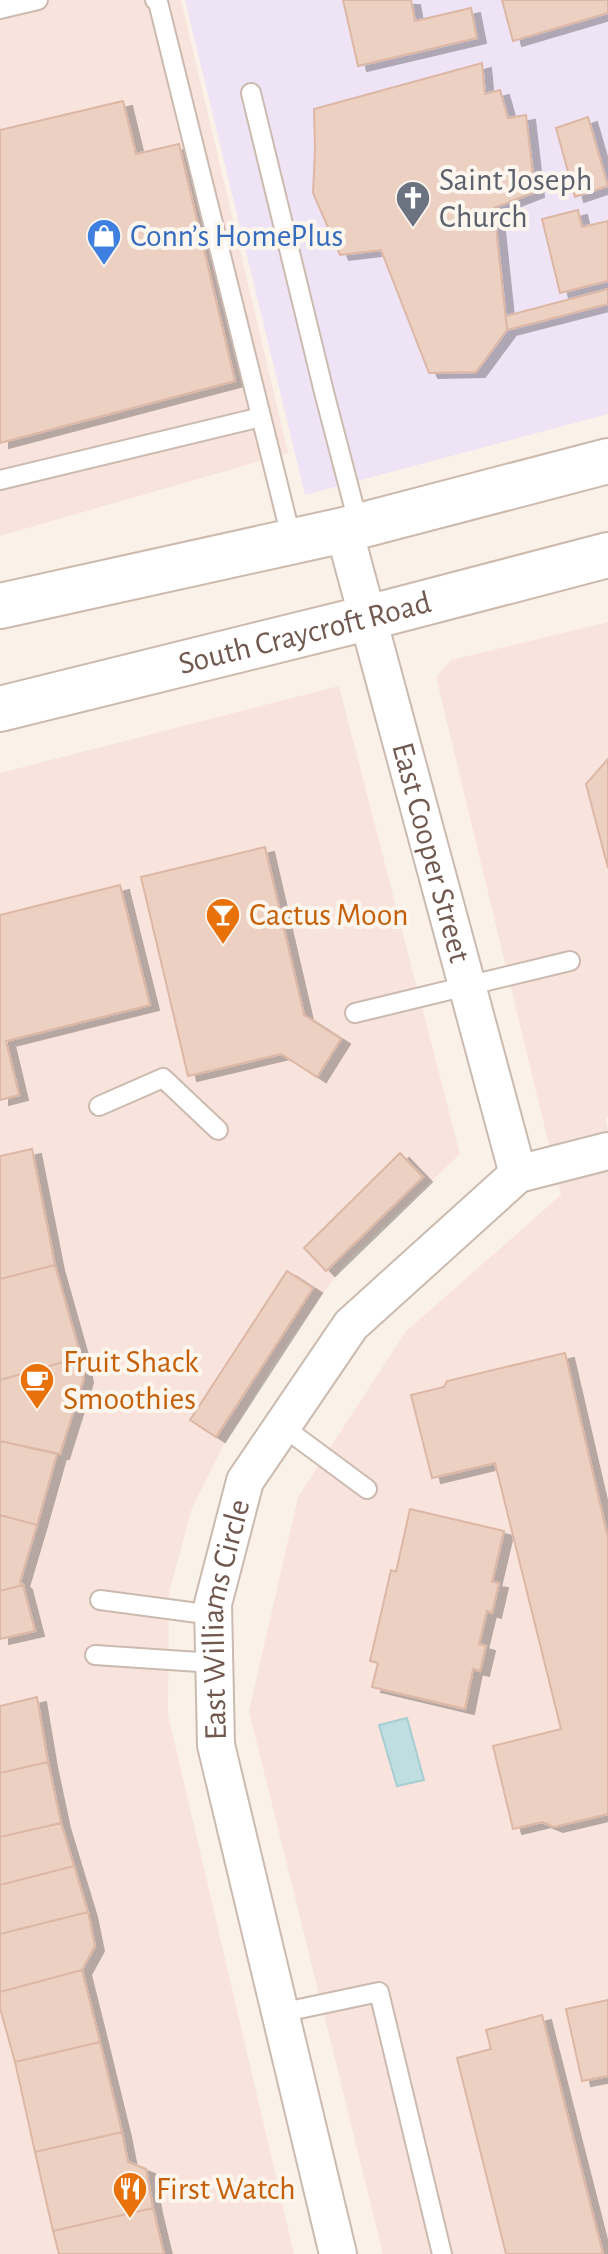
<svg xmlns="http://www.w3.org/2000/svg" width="608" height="2254" font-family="'Alegreya Sans',sans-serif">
<defs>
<filter id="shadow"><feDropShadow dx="9" dy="5" stdDeviation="0" flood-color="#0004"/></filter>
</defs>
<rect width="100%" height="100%" fill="#faf2e8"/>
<!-- commercial -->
<path fill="#f9e4dd" d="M0,0H181L288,453L0,536Z
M608,622V1117L605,1118L608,1129V2254H383L249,1711L298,1497L406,1331L561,1195L436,677L451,660Z
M339,686L460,1154L344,1264L276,1360L222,1448L192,1508L169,1593L168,1714L294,2254H0V773Z"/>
<!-- education -->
<path fill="#efe4f6" d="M185,0H608V414L305,495Z"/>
<!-- water -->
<path fill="#bedee1" stroke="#a6cdd2" stroke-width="2" d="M407,1718L424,1780L397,1786L379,1725Z"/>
<!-- building -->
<path fill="#ecd1c2" stroke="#ddb7a5" stroke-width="2" filter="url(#shadow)" d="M343,0H411L415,21L471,8L477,38L358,66Z
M502,0H608V13L513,41Z
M482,63L485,94L500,90L508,118L526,115L535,192L494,208L507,330L476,372L429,373L381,250L340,255L313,193L315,149L314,109Z
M123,101L136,154L179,144L235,381L0,443V130Z
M588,117L608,186L575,197L556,128Z
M578,210L582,227L608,221V281L560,293L542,219Z
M608,289V304L507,330L506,316Z
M608,759V868L586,784Z
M265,847L304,1015L341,1039L317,1077L281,1054L188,1076L141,877Z
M120,885L150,1005L6,1041L19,1095L0,1100V915Z
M32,1149L55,1265L0,1279V1156Z
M400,1153L423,1177L326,1271L304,1248Z
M55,1265L81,1357L0,1380V1279Z
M287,1271L313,1288L216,1437L190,1420Z
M565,1353L608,1538V1814L554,1827L542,1822L513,1829L493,1746L561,1729L495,1463L432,1478L411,1395L444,1387L447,1381Z
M81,1357L84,1378L60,1454L0,1441V1380Z
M0,1441L57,1454L37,1525L0,1515Z
M410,1509L504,1531L492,1582L499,1583L492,1613L487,1611L479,1644L486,1646L480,1671L473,1669L465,1709L372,1687L378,1663L370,1661L391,1570L396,1572Z
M0,1515L37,1525L20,1582L23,1585L0,1591Z
M23,1585L35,1631L0,1639V1591Z
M37,1697L48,1762L0,1773V1706Z
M48,1762L61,1823L0,1837V1773Z
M61,1823L74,1866L0,1885V1837Z
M74,1866L88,1912L0,1934V1885Z
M88,1912L95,1946L82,1970L0,1992V1934Z
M82,1970L100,2042L15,2062L0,2008V1992Z
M608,2000V2076L582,2081L566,2009Z
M542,2015L603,2254H506L457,2058L491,2049L486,2030Z
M100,2042L122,2132L35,2152L15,2062Z
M122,2132L128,2162L146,2169L153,2208L53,2231L35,2152Z
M153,2208L164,2254H59L53,2231Z"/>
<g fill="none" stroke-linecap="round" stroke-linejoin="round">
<defs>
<path id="service" d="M155,0L158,2L292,541
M0,9L38,0
M251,93L325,396L359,526
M0,480L261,417
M355,1013L570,961
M99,1106L163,1078L218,1130
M282,1426L367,1489
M100,1600L213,1615
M95,1655L214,1663
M280,2013L379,1992L442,2254"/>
<g id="minor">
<path id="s1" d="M344,530L518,1174"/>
<path id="s2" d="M338,2254L216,1745L213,1604L245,1481L351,1325L518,1174L608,1151"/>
</g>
<g id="secondary">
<path d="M0,606L344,530L608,461"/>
<path id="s3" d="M0,709L367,618L608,555"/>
</g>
</defs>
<!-- service casing -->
<use href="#service" stroke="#cbbaaf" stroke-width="22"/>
<!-- minor casing -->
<use href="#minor" stroke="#cbbaaf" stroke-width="40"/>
<!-- secondary casing -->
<use href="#secondary" stroke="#cdbaad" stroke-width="48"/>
<!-- service -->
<use href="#service" stroke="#fff" stroke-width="18"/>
<!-- minor -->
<use href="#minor" stroke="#fff" stroke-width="36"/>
<!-- secondary -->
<use href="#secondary" stroke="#fff" stroke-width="44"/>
</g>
<!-- icons -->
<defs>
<symbol id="church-pin" viewBox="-11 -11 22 30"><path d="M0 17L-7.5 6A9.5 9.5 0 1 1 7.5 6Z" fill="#6b7280" stroke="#fdf6ee"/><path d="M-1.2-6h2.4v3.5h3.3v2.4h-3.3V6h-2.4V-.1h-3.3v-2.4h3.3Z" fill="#fff"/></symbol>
<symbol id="shop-pin" viewBox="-11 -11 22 30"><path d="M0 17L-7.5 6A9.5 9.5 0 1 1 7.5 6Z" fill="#3f7fe0" stroke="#fdf6ee"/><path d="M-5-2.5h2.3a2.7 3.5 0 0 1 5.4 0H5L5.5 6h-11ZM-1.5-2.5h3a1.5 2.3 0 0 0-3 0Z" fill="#fff"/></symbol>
<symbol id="bar-pin" viewBox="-11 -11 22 30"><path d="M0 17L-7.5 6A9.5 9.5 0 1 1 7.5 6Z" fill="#e8710a" stroke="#fdf6ee"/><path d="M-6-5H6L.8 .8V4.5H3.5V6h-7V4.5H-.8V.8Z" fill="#fff"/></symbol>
<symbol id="cafe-pin" viewBox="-11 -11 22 30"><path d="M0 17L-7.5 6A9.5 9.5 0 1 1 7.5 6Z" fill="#e8710a" stroke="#fdf6ee"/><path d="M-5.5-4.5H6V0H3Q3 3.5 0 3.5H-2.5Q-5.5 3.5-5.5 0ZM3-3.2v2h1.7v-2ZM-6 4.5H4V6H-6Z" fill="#fff"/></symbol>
<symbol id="restaurant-pin" viewBox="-11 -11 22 30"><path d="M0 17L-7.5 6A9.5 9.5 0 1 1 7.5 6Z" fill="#e8710a" stroke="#fdf6ee"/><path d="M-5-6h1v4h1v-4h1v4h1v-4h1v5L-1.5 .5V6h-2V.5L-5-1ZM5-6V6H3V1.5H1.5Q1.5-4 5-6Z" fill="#fff"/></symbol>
</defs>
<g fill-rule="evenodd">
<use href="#church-pin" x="393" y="178" width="40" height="54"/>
<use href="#shop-pin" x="84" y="216" width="40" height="54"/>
<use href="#bar-pin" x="203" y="895" width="40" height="54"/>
<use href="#cafe-pin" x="17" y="1360" width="40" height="54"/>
<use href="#restaurant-pin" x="110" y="2169" width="40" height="54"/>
</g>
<g text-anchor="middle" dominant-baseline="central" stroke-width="8" stroke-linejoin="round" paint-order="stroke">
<!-- worship labels -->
<g font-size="32" fill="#5b616d" stroke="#fdf6ee" text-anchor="start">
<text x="439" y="180">Saint Joseph<tspan x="439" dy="37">Church</tspan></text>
</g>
<!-- shop labels -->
<g font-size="32" fill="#366cbe" stroke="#fdf6ee" text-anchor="start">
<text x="130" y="236">Conn’s HomePlus</text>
</g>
<!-- street labels -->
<g font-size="32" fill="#71594f" stroke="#fdf6ee">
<text stroke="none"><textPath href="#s3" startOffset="314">South Craycroft Road</textPath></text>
<text stroke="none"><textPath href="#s1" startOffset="334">East Cooper Street</textPath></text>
<text stroke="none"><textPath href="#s2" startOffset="650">East Williams Circle</textPath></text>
</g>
<!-- food labels -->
<g font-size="32" fill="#c56008" stroke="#fdf6ee" text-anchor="start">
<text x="249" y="915">Cactus Moon</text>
<text x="63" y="1362">Fruit Shack<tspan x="63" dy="37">Smoothies</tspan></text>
<text x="156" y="2189">First Watch</text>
</g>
</g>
</svg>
